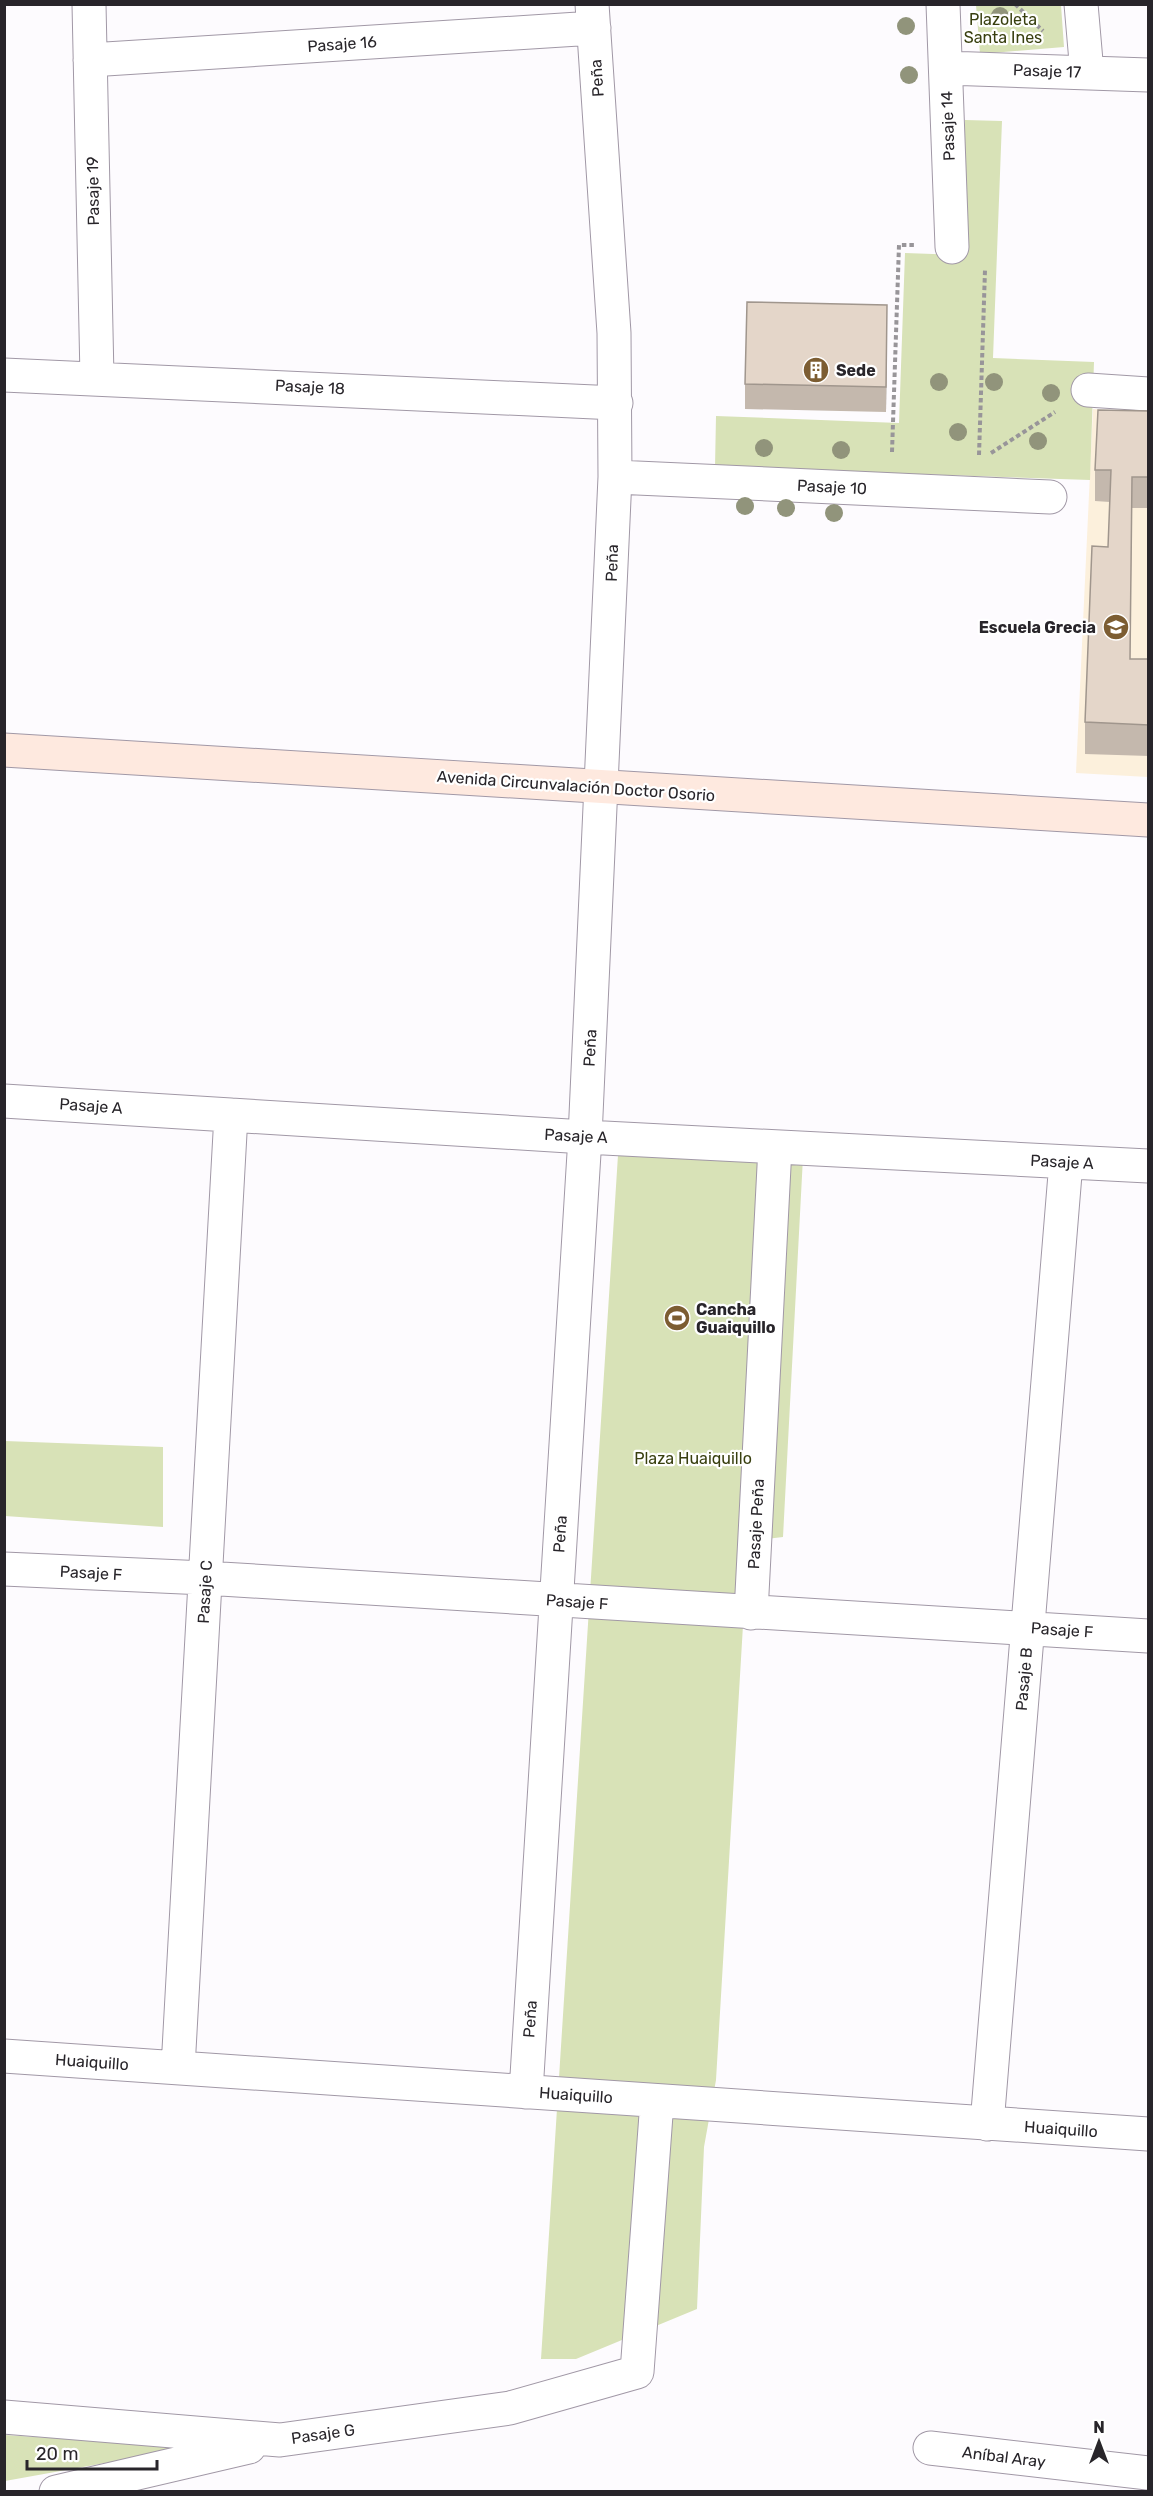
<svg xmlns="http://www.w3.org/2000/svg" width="1153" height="2496" font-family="Rubik,sans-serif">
<rect width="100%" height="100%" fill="#fdfbfe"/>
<!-- education -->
<path fill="#fcf0dc" d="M1093,409L1148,412V777L1076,773Z"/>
<!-- green -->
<path fill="#d8e2b7" d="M976,5H1061L1064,47L980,54Z
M965,120L1002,121L993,358L1094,362L1090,480L715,467L716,416L899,423L905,253L961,255Z
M618,1155L803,1157L783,1537L748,1541L716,2080L704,2147L697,2309L576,2359H541Z
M5,1441L163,1447V1527L5,1516Z
M5,2435L194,2447L5,2481Z"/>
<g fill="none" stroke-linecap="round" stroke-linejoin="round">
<defs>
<path id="minor" d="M89,4L97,377
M943,4L952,247
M1081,4L1087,73
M90,60L594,28
M946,68L1148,75
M4,375L616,403
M1088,390L1148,394
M615,477L1050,497
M4,1101L585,1137L1148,1166
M4,1569L205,1578L1148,1636
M751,1613L775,1147
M4,2056L1148,2134
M178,2068L231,1115
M526,2092L585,1137L615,477L614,333L592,4
M987,2124L1066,1162
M4,2417L280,2440L510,2408L637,2372L657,2101
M930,2448L1148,2473
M56,2492L249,2447"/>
<path id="secondary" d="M4,750L1148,820"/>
</defs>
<!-- minor casing -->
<use href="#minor" stroke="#a198a6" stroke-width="35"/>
<!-- secondary casing -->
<use href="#secondary" stroke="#a198a6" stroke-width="35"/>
<!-- path -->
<path stroke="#989599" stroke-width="4" stroke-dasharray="4.5 3" stroke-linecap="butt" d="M1015,4L1043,31
M892,452L899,245H914
M991,453L1055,412
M979,455L985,270"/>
<!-- minor -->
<use href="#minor" stroke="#fff" stroke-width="33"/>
<!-- secondary -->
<use href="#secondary" stroke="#fee9df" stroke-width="33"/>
</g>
<!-- trees -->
<g fill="#91947b">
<circle cx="1000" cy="16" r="9"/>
<circle cx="906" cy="26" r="9"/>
<circle cx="909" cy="75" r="9"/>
<circle cx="939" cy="382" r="9"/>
<circle cx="994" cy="382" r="9"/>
<circle cx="1051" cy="393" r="9"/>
<circle cx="958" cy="432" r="9"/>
<circle cx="1038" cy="441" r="9"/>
<circle cx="764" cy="448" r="9"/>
<circle cx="841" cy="450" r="9"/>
<circle cx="745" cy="506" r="9"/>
<circle cx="786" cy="508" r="9"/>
<circle cx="834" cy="513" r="9"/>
</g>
<!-- wall -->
<path fill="#c4b8ad" d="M887,330L886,412L745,409V384Z
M1149,411V508H1132L1130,659H1149V756L1085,754V722L1108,547L1110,502L1095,501V470Z"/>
<!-- shaded-wall -->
<path fill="#a0968d" d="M887,305V330L886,412V387Z"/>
<!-- building -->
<path fill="#e4d6c9" stroke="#a0968d" stroke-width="1.5" d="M747,302L887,305L886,387L745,384Z
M1098,410L1149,411V477H1132L1130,659H1149V725L1085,722L1092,546L1108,547L1111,470H1095Z"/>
<!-- icons -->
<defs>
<symbol id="building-disc" viewBox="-11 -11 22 22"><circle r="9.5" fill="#7c5d32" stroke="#fff"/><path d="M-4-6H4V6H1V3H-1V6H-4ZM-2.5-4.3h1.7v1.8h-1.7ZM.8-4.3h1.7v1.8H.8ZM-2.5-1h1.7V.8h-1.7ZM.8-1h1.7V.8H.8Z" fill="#fff"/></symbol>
<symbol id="school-disc" viewBox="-11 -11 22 22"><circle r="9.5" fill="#7c5d32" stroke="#fff"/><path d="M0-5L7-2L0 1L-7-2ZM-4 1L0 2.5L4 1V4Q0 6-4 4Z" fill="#fff"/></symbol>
<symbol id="stadium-disc" viewBox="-11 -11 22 22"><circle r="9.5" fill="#7c5d32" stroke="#fff"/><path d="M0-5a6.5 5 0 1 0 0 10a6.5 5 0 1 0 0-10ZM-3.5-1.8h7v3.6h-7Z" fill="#fff"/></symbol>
</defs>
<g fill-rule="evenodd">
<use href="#building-disc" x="801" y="355" width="30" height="30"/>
<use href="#school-disc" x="1101" y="612" width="30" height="30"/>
<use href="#stadium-disc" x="662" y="1303" width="30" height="30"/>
</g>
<g text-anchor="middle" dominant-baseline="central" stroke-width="4.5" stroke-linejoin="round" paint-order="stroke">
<!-- park labels -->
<g font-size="16" fill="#383f0f" stroke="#fff">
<text x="1003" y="19">Plazoleta<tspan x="1003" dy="18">Santa Ines</tspan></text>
<text x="693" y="1458">Plaza Huaiquillo</text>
</g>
<!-- street labels -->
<g font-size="16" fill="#28252a" stroke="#fff">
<text transform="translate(342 44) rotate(-4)">Pasaje 16</text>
<text transform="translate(1047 71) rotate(2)">Pasaje 17</text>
<text transform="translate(597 78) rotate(-94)">Peña</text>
<text transform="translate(948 126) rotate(-92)">Pasaje 14</text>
<text transform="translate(93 191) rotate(-91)">Pasaje 19</text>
<text transform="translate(310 387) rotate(3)">Pasaje 18</text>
<text transform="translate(832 487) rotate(3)">Pasaje 10</text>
<text transform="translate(612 563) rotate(-88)">Peña</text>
<text transform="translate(576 786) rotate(4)">Avenida Circunvalación Doctor Osorio</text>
<text transform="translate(590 1048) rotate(-87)">Peña</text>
<text transform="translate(91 1106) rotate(4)">Pasaje A</text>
<text transform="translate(576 1136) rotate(3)">Pasaje A</text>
<text transform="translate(1062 1162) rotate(3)">Pasaje A</text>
<text transform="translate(756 1524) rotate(-87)">Pasaje Peña</text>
<text transform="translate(560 1534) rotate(-86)">Peña</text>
<text transform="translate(91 1573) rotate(3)">Pasaje F</text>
<text transform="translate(205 1592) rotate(-87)">Pasaje C</text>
<text transform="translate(577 1602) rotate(4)">Pasaje F</text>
<text transform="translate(1062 1630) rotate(4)">Pasaje F</text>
<text transform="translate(1024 1679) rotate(-85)">Pasaje B</text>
<text transform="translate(530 2019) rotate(-86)">Peña</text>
<text transform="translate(92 2062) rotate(4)">Huaiquillo</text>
<text transform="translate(576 2095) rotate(4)">Huaiquillo</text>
<text transform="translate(1061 2129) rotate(4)">Huaiquillo</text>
<text transform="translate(323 2434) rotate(-8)">Pasaje G</text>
<text transform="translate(1004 2457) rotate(7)">Aníbal Aray</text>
</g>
<!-- poi labels -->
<g font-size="16" font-weight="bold" fill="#28252a" stroke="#fff" text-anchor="start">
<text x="836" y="370">Sede</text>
<text x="1096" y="627" text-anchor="end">Escuela Grecia</text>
<text x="696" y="1309">Cancha<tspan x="696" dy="18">Guaiquillo</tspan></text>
</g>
</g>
<!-- border -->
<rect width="1153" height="2496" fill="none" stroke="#28252a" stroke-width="12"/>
<!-- north arrow -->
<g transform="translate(1099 2442)" stroke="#ffffff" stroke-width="4.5" paint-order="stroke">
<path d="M0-4.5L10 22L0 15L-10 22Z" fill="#28252a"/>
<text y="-9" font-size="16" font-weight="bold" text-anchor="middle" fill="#28252a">N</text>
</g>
<!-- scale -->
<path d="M27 2460v9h130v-9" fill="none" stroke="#28252a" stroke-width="3"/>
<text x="36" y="2460" font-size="18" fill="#28252a" stroke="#ffffff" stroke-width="4.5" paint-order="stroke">20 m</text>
</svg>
